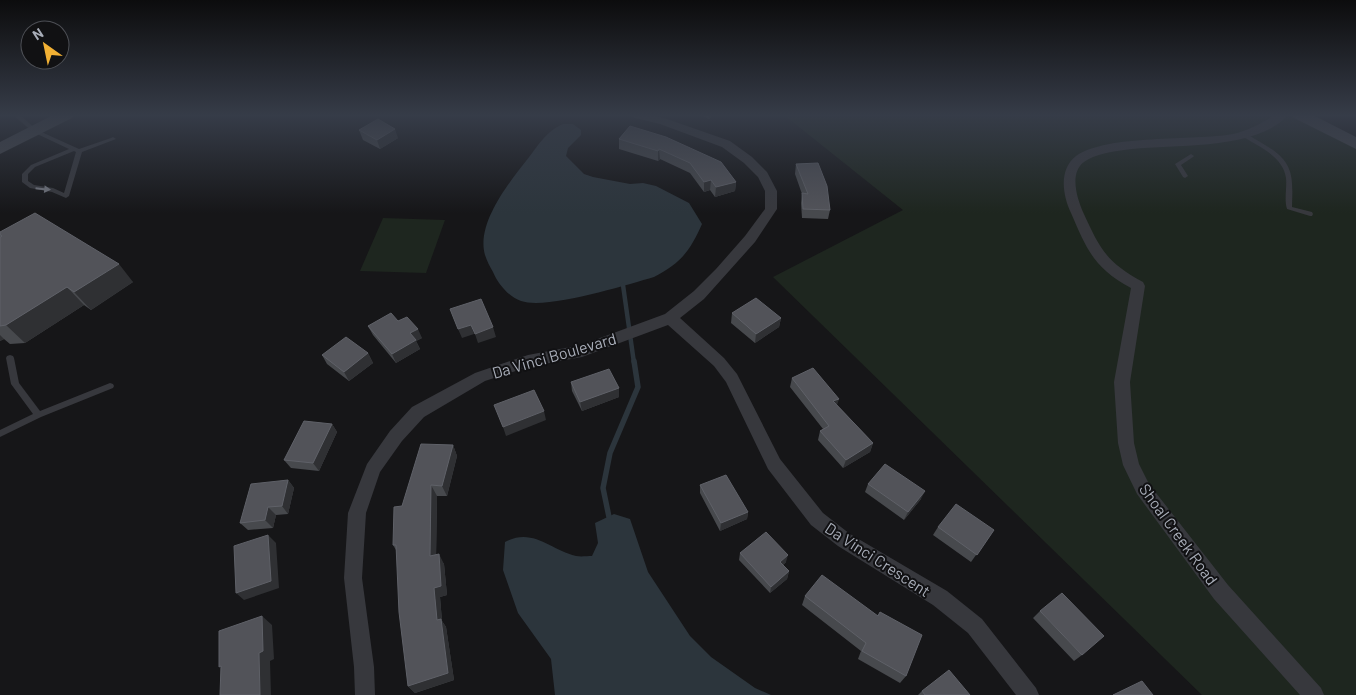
<svg xmlns="http://www.w3.org/2000/svg" width="1356" height="695" font-family="Barlow,sans-serif">
<rect width="100%" height="100%" fill="#161618"/>
<!-- green -->
<path fill="#1e261f" d="M784,115H1304L1356,142V695H1202L773,277L903,210Z
M383,218L445,220L426,273L360,271Z"/>
<!-- water -->
<path fill="#2c353c" d="M563,124H573L581,130V135L568,148L566,156L584,174L593,177L630,184L643,183L656,186L689,203L702,224C690,251 681,263 654,277C626,285 547,310 521,301C509,297 498,284 493,272C490,267 487,261 485,255C476,224 508,184 526,161C538,146 545,132 563,124Z
M614,514L630,519L648,572L690,636L711,657L755,688L771,695H555L551,659L518,613L503,570L505,542C533,527 550,550 576,556C581,557 587,556 592,556L598,543L595,523Z"/>
<g fill="none" stroke-linecap="round" stroke-linejoin="round">
<!-- stream-far1 -->
<path stroke="#2c353c" stroke-width="4.5" d="M623,285L634,363"/>
<!-- stream -->
<path stroke="#2c353c" stroke-width="5.5" d="M609,517L603,488L610,453L638,387L634,361"/>
<!-- lane -->
<path fill="#37383d" fill-rule="evenodd" d="M13,115H20L37,130L79,149L111,138L113,137L116,139L82,152L69,196L66,198L52,192L30,188L22,182V174L31,165L69,149L33,132ZM74,151L76,152L64,193L53,188L34,185L28,181V174L35,167Z
M1244,133C1251,136 1258,141 1265,145C1294,162 1293,176 1292,207L1312,212L1313,214L1312,216H1310L1287,209C1284,200 1287,188 1286,178C1283,156 1259,147 1242,136V134Z
M1191,154L1194,156L1193,157L1181,165L1188,176L1185,178L1183,177L1175,164Z
M10,355L13,356L14,358L19,383L40,411L110,383L113,384L114,386L113,388L41,417L0,437V430L33,414L11,384L6,358L7,356Z"/>
<!-- street -->
<path fill="#37383d" fill-rule="evenodd" d="M630,115H653L667,119L730,141L752,157L767,172L777,191V209L755,242L704,299L680,318L724,358L737,374L780,459L823,513L850,534L947,591L982,619L1036,688L1039,695H1016L968,633L933,605L838,546L811,525L768,469L726,382L714,366L668,325L582,357L528,367L485,381L424,417L402,441L380,472L366,513L362,578L374,667L375,695H355L354,667L344,578L348,513L367,464L390,431L412,407L475,373L528,355L581,345L665,314L694,291L716,269L745,236L765,209V191L758,177L744,163L722,147L660,124L631,117Z
M1275,115H1288C1255,152 1170,143 1124,150C1111,152 1095,154 1084,162C1069,173 1077,198 1083,212C1100,249 1106,262 1143,282L1145,286L1130,382L1134,443L1139,464L1149,484L1228,585L1321,688L1324,695H1300L1214,599L1137,494L1123,465L1118,443L1114,382L1131,288C1094,268 1087,250 1071,213C1063,196 1058,170 1076,156C1107,134 1194,141 1233,134C1248,131 1262,123 1275,115Z"/>
<!-- secondary -->
<path fill="#45474d" fill-rule="evenodd" d="M53,115H74L72,118L0,154V142Z
M1292,115H1313L1356,137V149L1294,118Z"/>
</g>
<!-- wall -->
<path fill="#47494d" d="M700,115H713L709,119Z
M630,126L736,182L735,191L715,197L710,190L704,192L690,173L660,159L658,161L619,149V139Z
M359,130L398,138L380,149L363,140Z
M796,164L830,210L828,219L802,218L801,203L802,194L795,174Z
M0,232L133,282L91,310L84,305L25,343L10,344L4,339L0,341V237L1,236L0,235Z
M732,313L781,318L779,327L755,343L731,323Z
M398,321L422,338L416,341L420,349L396,363L373,335L368,326Z
M368,353L373,363L349,381L327,364L322,355Z
M792,378L837,405L873,443L870,452L843,468L818,440L820,431L823,429L790,387Z
M571,382L619,388V397L582,411L572,391Z
M332,424L337,432L319,471L291,468L284,460Z
M453,445L457,456L447,496H437L436,555L444,564L447,595L440,597L442,621L446,627L454,680L415,693L408,686L396,550L393,545L402,506Z
M288,480L294,488L288,514L276,515L273,528L248,530L240,523Z
M868,484L921,499L904,520L865,492Z
M700,485L748,512L747,519L720,531L700,493Z
M938,527L994,530L971,562L933,535Z
M740,553L786,562L783,565L789,571L787,579L770,593L739,560Z
M805,596L877,616L880,612L906,676L900,683L858,659L861,651L802,605Z
M1040,611L1082,655L1074,661L1033,618Z
M922,691L970,695H918Z"/>
<!-- shaded-wall -->
<path fill="#2f3033" d="M709,115H713L709,119Z
M395,129L398,138L380,149L377,140Z
M659,149L660,159L658,161V151Z
M711,180L710,190L704,192V182Z
M736,182L735,191L715,197L716,187Z
M119,264L133,282L91,310L74,292Z
M67,287L84,305L25,343L6,325Z
M781,318L779,327L755,343L756,334Z
M471,325L474,334L462,338L458,329Z
M493,327L496,337L478,343L475,334Z
M418,329L422,338L416,341L420,349L396,363L392,354L410,333Z
M0,335L4,339L0,341Z
M368,353L373,363L349,381L344,372Z
M619,388V397L582,411L580,402Z
M839,399L836,408L833,401Z
M544,411L546,420L506,436L503,427Z
M332,424L337,432L319,471L313,463Z
M873,443L870,452L843,468L846,460Z
M453,445L457,456L447,496L442,486Z
M288,480L294,488L288,514L282,506Z
M431,485L437,496L436,566L430,556Z
M925,491L921,499L904,520L908,512Z
M268,507L276,515L273,528L265,520Z
M748,512L747,519L720,531L721,523Z
M268,535L276,543L279,588L244,600L236,593Z
M439,554L444,564L447,595L440,597L442,621L446,627L454,680L415,693L408,686L437,620L434,588Z
M788,555L786,562L778,569L780,562Z
M789,571L787,579L770,593L771,587Z
M262,616L272,625L274,659L270,661L271,695H260L259,653Z"/>
<!-- building -->
<path fill="#525359" stroke="#5f6168" d="M378,119L395,129L377,140L359,130Z
M630,126L666,137L721,162L736,182L716,187L711,180L704,182L690,163L659,149L658,151L619,139Z
M818,163L827,186L830,210L803,209L802,193L808,194L796,164Z
M35,213L119,264L74,292L67,287L6,325L0,326V237L2,236L0,235V232Z
M756,298L781,318L756,334L732,313Z
M481,299L493,327L475,334L471,325L458,329L450,309Z
M391,313L398,321L407,317L418,329L410,333L416,340L392,354L368,326Z
M346,337L368,353L344,372L322,355Z
M813,368L839,399L833,401L873,443L846,460L820,431L829,426L792,378Z
M609,369L619,388L580,402L571,382Z
M534,390L544,411L503,427L494,405Z
M304,421L332,424L313,463L284,460Z
M421,444L453,445L442,486L431,485L430,556L439,554L441,586L434,588L437,620L441,619L448,673L408,686L399,612L396,545H393L394,507L402,506Z
M885,464L925,491L908,512L868,484Z
M726,475L748,512L721,523L700,485Z
M288,480L282,506L268,507L265,520L240,523L251,484Z
M956,504L994,530L977,555L938,527Z
M766,532L788,555L780,562L789,571L771,587L740,553Z
M268,535L271,581L236,593L234,546Z
M822,575L878,616L880,612L922,635L906,676L862,651L866,643L805,596Z
M1062,593L1104,636L1082,655L1040,611Z
M262,616L263,651L259,653L260,695H220L221,666L219,667V631Z
M949,670L970,695H925L922,691Z
M1142,681L1153,695H1113Z"/>
<!-- one-way arrows -->
<defs><path id="oneway-solid" d="M-6-.8H1V-3.2L6.5 0L1 3.2V.8H-6Z" transform="scale(1.25)"/></defs>
<use fill="#757881" href="#oneway-solid" transform="translate(43 189) rotate(6)"/>
<!-- sky -->
<linearGradient id="sky" x2="0" y2="1"><stop stop-color="#0c0c0d"/><stop offset="0.54" stop-color="#363c48"/><stop offset="1" stop-color="#363c48" stop-opacity="0"/></linearGradient>
<rect width="1356" height="213" fill="url(#sky)"/>
<g text-anchor="middle" dominant-baseline="central" stroke-width="4" stroke-linejoin="round" paint-order="stroke">
<!-- street labels -->
<g font-size="16" fill="#a8adb8" stroke="#111113">
<text transform="translate(554 355) rotate(-16)">Da Vinci Boulevard</text>
<text transform="translate(1179 534) rotate(54)">Shoal Creek Road</text>
<text transform="translate(878 559) rotate(33)">Da Vinci Crescent</text>
</g>
</g>
<!-- north arrow -->
<g transform="translate(45 45) rotate(327)"><circle r="24" fill="#111113" stroke="#4d4f55"/>
<path d="M0-4L9 19L0 12L-9 19Z" fill="#f2b134"/>
<text y="-8" font-size="14" font-weight="bold" text-anchor="middle" fill="#a8adb8">N</text>
</g>
</svg>
